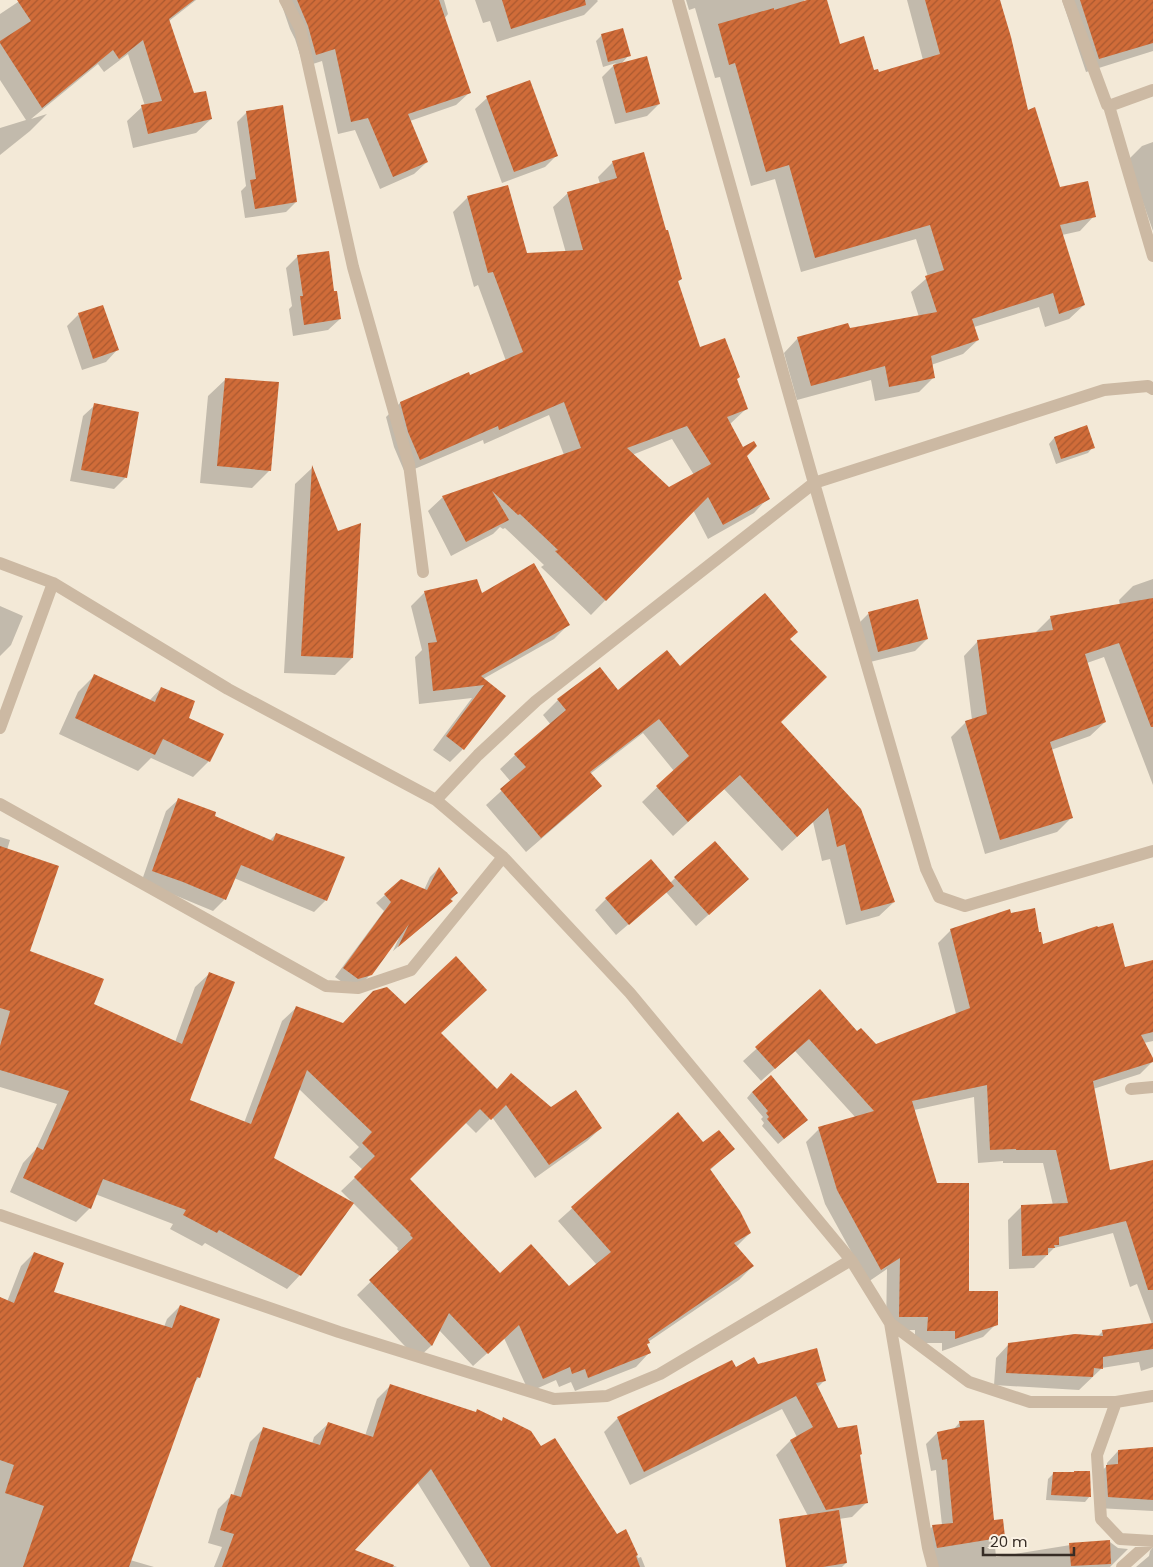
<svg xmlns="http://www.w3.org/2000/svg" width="1153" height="1567" font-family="Poppins,sans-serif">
<defs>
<pattern id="building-hatch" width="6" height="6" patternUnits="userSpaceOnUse" patternTransform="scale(1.25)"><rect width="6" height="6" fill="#d06c39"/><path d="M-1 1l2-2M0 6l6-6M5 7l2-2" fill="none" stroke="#aa5930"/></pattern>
</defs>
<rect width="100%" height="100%" fill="#f3e9d7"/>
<!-- shadow -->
<path fill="#0003" fill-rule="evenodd" d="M21,0H196L169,21L193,95L211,119L196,133L133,148L127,121L142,107L145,106L128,54L104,72L98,64L31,119L47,114L30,131L0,155V128L26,120L0,80V14Z
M280,0H444L448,14L444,19L469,93L456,105L410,121L427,162L414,174L380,189L355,130L338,134L322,61L304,67L295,39L290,29Z
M475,0H597L598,1L584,15L497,42L490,21L483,23Z
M686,0H804L805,2L812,0H826L839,45L873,72L878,73L923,60L907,0H1000L1027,111L1059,189L1094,216L1080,231L1062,235L1084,305L1069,319L1045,327L1039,307L974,327L978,340L963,354L931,365L933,378L919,392L875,401L871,380L797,400L784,353L798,338L919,317L911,292L928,277L916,239L801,272L775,179L751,186L720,77L715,78L695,8L689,10Z
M1062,0H1153V51L1086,72Z
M602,35L629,55L621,64L659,104L647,116L615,124L602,77L616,63L603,67L596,41Z
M529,81L556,156L545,167L502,183L475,109L487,98Z
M247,112L296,202L286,212L245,218L241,191L246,186L237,122Z
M1153,142V231L1128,160L1142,146Z
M613,162L665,232L681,279L677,283L699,349L736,380L746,409L730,424L768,498L754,513L708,539L693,510L591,615L541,567L544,565L505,528L503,529L500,527L493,534L451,556L428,511L443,497L564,455L549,415L484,444L483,440L405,473L394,447L386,417L400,403L470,377L506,361L478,285L474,287L453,212L468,197L526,255L566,253L553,207L568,193L600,184L598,177ZM672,439L694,475L668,489L632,455Z
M298,256L333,292L340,319L328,330L293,336L289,309L292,306L286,268Z
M79,314L117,350L106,362L82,370L67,326Z
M226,379L270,470L252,488L200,483L208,396Z
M95,405L126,477L114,489L70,481L83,416Z
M1086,427L1093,447L1088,453L1056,464L1049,444L1054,438Z
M312,468L337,533L352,658L335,675L284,673L295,484Z
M1153,579V785L1104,657L1087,663L1105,722L1090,736L1051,750L1071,818L1057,832L985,854L951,737L966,722L972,720L964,656L978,641L1037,634L1036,632L1051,617L1120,605L1119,600L1133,586Z
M425,592L568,625L554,639L483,679L504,696L463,749L450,762L433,750L472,698L419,704L415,657L422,650L411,606Z
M0,606L23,616L11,645L0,656Z
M868,614L927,639L915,651L866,663L857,625Z
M789,639L779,722L894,902L879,916L846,925L830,859L822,861L813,822L782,851L724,789L673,836L642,802L674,771L643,733L590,774L600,786L585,801L526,852L486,805L511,782L500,769L515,755L551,725L543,715L558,700L618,692L679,668Z
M94,676L149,701L161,688L187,718L209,761L193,777L151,758L138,771L59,734L78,692Z
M178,800L269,841L276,834L326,900L314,912L234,878L224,900L213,911L172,894L141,883L166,811Z
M0,837L10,840L7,850L29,952L92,1005L175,1042L195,987L209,974L189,1101L244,1123L282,1021L296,1008L343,1025L405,1006L440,1033L496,1090L551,1108L601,1128L587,1141L535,1178L492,1117L476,1133L465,1122L408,1179L500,1274L569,1288L597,1265L558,1221L678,1114L703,1143L733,1149L710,1170L750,1233L736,1247L753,1266L739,1280L648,1342L646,1345L649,1353L636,1367L575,1391L571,1382L559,1387L556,1380L529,1392L504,1338L473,1366L439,1330L431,1346L417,1359L357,1295L400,1253L397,1249L398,1248L341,1191L363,1170L349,1157L359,1147L299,1089L272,1159L300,1275L287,1289L205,1243L202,1246L170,1229L173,1224L95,1194L90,1208L76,1222L10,1192L23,1163L36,1149L57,1104L0,1087Z
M438,869L457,893L443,909L393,951L399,938L398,937L371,974L362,983L349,987L335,977L384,911L376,903L385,895L424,890L430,877Z
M675,878L748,879L696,926L666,892L616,935L595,910L606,899L670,883Z
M1009,914L1038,934L1042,945L1124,968L1153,961V1041L1144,1043L1153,1061L1140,1074L1093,1089L1109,1172L1153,1161V1367L1141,1371L1139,1362L1102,1368L1079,1390L994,1385L996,1358L1009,1344L1097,1337L1103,1331L1152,1324L1137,1284L1130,1287L1113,1233L1054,1248L1034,1268L1009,1269L1008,1220L1021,1207L1053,1205L1043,1163H1003V1161L978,1163L974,1097L914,1110L968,1292L996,1324L983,1337L942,1351V1343H915V1330H886L887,1269L868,1282L825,1204L806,1142L819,1129L856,1118L795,1051L761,1081L743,1061L820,991L857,1032L876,1046L956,1014L938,943L951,930Z
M752,1092L801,1125L778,1144L762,1126L764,1123L761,1119L763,1117L747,1098Z
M34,1253L52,1292L164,1327L167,1319L180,1306L199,1377L194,1383L130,1560L154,1567H0V1299L7,1302L21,1266Z
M757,1365L825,1380L817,1388L838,1429L859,1456L866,1503L852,1517L839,1519L846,1563L842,1567H788L780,1530L792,1519L808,1516L776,1455L790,1441L797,1437L782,1409L630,1485L604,1432L618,1418L735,1369Z
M390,1386L501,1422L504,1419L540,1448L616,1535L626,1531L638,1558L641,1557L645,1567H470L417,1482L353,1550L397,1567H214L222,1547L208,1543L218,1509L232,1495L233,1496L250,1442L263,1429L312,1444L314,1437L328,1424L365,1436L377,1399Z
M983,1421L996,1557L1083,1543L1110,1542L1118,1548L1128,1549L1110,1567H928L922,1537L933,1526L942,1525L936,1470L931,1471L926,1444L937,1433L953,1430L960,1422Z
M1153,1449V1511L1097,1508L1095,1477L1107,1466V1463L1118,1451Z
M1054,1473H1073L1090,1496L1085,1502L1046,1500L1048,1479Z
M1153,1547V1567H1136L1149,1556L1150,1551Z"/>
<!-- building -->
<path fill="url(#building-hatch)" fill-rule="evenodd" d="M17,0H194L169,19L194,93L206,91L212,119L148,134L141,105L162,101L143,40L119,59L113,50L42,108L0,43V41L31,21Z
M297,0H439L471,93L408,114L428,162L393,177L368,118L351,122L335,49L316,55L308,26Z
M502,0H585L586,5L511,29Z
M807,0H827L840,44L864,36L874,70L878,69L879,72L940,54L925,0H1000L1011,37L1028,110L1035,107L1060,187L1088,181L1096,217L1060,225L1085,305L1059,314L1053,293L972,319L979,340L931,356L935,378L889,387L885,366L811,386L797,337L848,323L850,328L937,312L925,276L944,270L930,225L815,258L789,165L766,172L735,63L729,65L718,24L774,8V10Z
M1080,0H1153V43L1099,59Z
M623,28L631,56L608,62L601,34Z
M647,56L660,104L626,113L613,65Z
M530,80L558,156L514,172L486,96Z
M283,105L297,202L255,209L250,180L256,179L246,111Z
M644,152L666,230H668L682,279L678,281L700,347L725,338L740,377L737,379L748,409L727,417L743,447L754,441L757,446L747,456L770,499L723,525L708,497L606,601L555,551L558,550L520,514L518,515L492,491L509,520L466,542L442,496L581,448L564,402L499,430L498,426L420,460L408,432L400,402L469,372L470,375L523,352L493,272L488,273L467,196L508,185L527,253L583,250L567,192L617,178L612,161ZM687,426L711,464L669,487L627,448Z
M329,251L334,291H337L341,319L304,325L300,296H303L297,255Z
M103,305L119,350L93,359L78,313Z
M225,378L279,382L271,471L217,466Z
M94,403L139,412L127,478L81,470Z
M1087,425L1095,448L1061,459L1054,437Z
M312,465L338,531L361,523L353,658L301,656Z
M534,563L570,625L481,676L506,696L464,750L446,736L484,685L433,691L428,643L437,642L424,591L477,579L482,593Z
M765,593L798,632L790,639L827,677L781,722L861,809L895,902L861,911L845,844L837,847L828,808L797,837L740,775L688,822L656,786L689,756L659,719L590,772L602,786L541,838L500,789L526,767L514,754L566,710L557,699L600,667L618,690L667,650L680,666Z
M1153,598V727H1151L1119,643L1085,654L1106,722L1050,742L1073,818L1000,840L965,721L987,714L977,640L1053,630L1050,616Z
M918,599L928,639L878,652L868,612Z
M94,674L155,702L161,687L195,701L189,718L224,734L210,762L163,739L155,755L75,718Z
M178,798L216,812L215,816L273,841L276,833L345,857L327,901L241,865L226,900L183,882L152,871Z
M715,841L749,879L709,915L674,877Z
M0,846L59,866L30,951L104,979L94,1004L182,1044L209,972L235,982L190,1100L251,1124L296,1006L343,1023L373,991L387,987L405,1004L456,956L487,990L441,1033L497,1089L511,1073L551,1107L576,1090L602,1128L549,1165L506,1105L491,1120L480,1109L410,1179L500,1273L531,1244L569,1286L611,1252L571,1207L678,1112L703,1142L719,1130L735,1149L710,1169L740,1211L751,1233L734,1243L754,1266L648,1339L650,1343L647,1344L651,1353L588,1378L585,1369L572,1374L570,1367L543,1379L519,1325L488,1354L449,1313L432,1346L369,1280L413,1238L410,1235L411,1234L354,1177L375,1156L362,1143L372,1132L307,1070L274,1158L354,1203L301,1276L219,1230L217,1233L183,1215L186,1210L103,1179L91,1209L23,1178L37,1147L43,1150L69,1091L0,1070V1046L10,1011L0,1008Z
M651,859L674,886L629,925L605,898Z
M439,867L458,893L450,899L453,901L398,947L409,924L372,975L358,979L343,968L391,902L384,894L401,879L427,890Z
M1035,908L1039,932H1041L1043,944L1097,926L1098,927L1113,923L1125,967L1153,960V1032L1141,1035L1153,1058V1062L1093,1081L1110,1170L1153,1160V1290H1148L1126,1221L1059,1237V1245H1054L1055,1248H1048V1255L1022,1256L1021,1205L1068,1203L1056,1150H1016V1149L990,1150L987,1085L912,1101L937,1183H969V1291H998V1325L955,1339V1331H927L928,1317H899L900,1258L881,1270L837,1190L818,1127L874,1111L809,1039L775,1069L755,1047L820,989L857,1031L861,1028L876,1044L970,1008L950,929L1010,909L1011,913Z
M771,1075L808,1120L784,1139L767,1119L769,1117L766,1113L768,1111L752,1092Z
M34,1252L64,1263L54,1292L172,1328L180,1305L220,1319L200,1378L197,1377L129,1567H23L44,1506L5,1493L14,1465L0,1460V1297L14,1303Z
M1153,1323V1349L1103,1357V1369L1094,1368L1093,1377L1006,1373L1008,1343L1075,1334L1103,1336L1102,1330Z
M817,1348L826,1381L816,1383L838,1428L857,1425L862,1454L860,1455L868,1503L826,1510L790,1440L813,1427L796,1396L644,1472L617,1417L732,1360L736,1367L754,1357L758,1364Z
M390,1384L476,1412L477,1409L502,1421L503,1417L531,1431L541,1446L555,1438L617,1534L626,1529L638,1555L636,1556L640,1567H491L431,1469L355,1550L394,1565L393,1567H222L234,1534L220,1530L231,1494L241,1497L263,1427L320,1445L328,1422L373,1437Z
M984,1420L994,1520L1003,1519L1005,1537L937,1548L932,1525L953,1523L947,1459L942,1460L937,1432L960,1427L959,1421Z
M1153,1447V1500L1108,1497L1106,1465L1118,1464V1450Z
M1074,1471H1090L1091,1497L1051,1495L1053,1472H1074Z
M839,1510L847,1563L823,1567H786L779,1519Z
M1110,1540L1111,1564L1071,1566L1069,1543Z"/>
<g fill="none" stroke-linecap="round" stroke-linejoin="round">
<!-- minor -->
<path stroke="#ccb9a3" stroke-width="12" d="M285,0L300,28L353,267L409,464L423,572
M678,0L814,483L926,869L939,897L965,906L1153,851
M1068,0L1107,105L1109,106L1153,256
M1109,106L1153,90
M0,563L53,583L228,689L436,800L503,857L630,993L851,1260L890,1323L969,1382L1030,1402H1116L1153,1396
M0,728L53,583
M436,800L478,755L536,701L814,483L1104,390L1148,386L1153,389
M0,804L326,986L358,988L411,970L503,857
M1131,1089L1153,1087
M0,1215L339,1332L554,1399L607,1396L660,1374L851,1260
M890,1323L928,1548L933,1567
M1116,1402L1097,1455L1101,1519L1120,1539L1153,1541
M1122,1567L1151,1541"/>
</g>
<!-- scale -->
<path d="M983 1547v8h91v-8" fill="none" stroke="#362c25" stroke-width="2.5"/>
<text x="990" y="1547" font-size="15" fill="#362c25" stroke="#fbf2e4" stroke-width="4" paint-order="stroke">20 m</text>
</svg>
